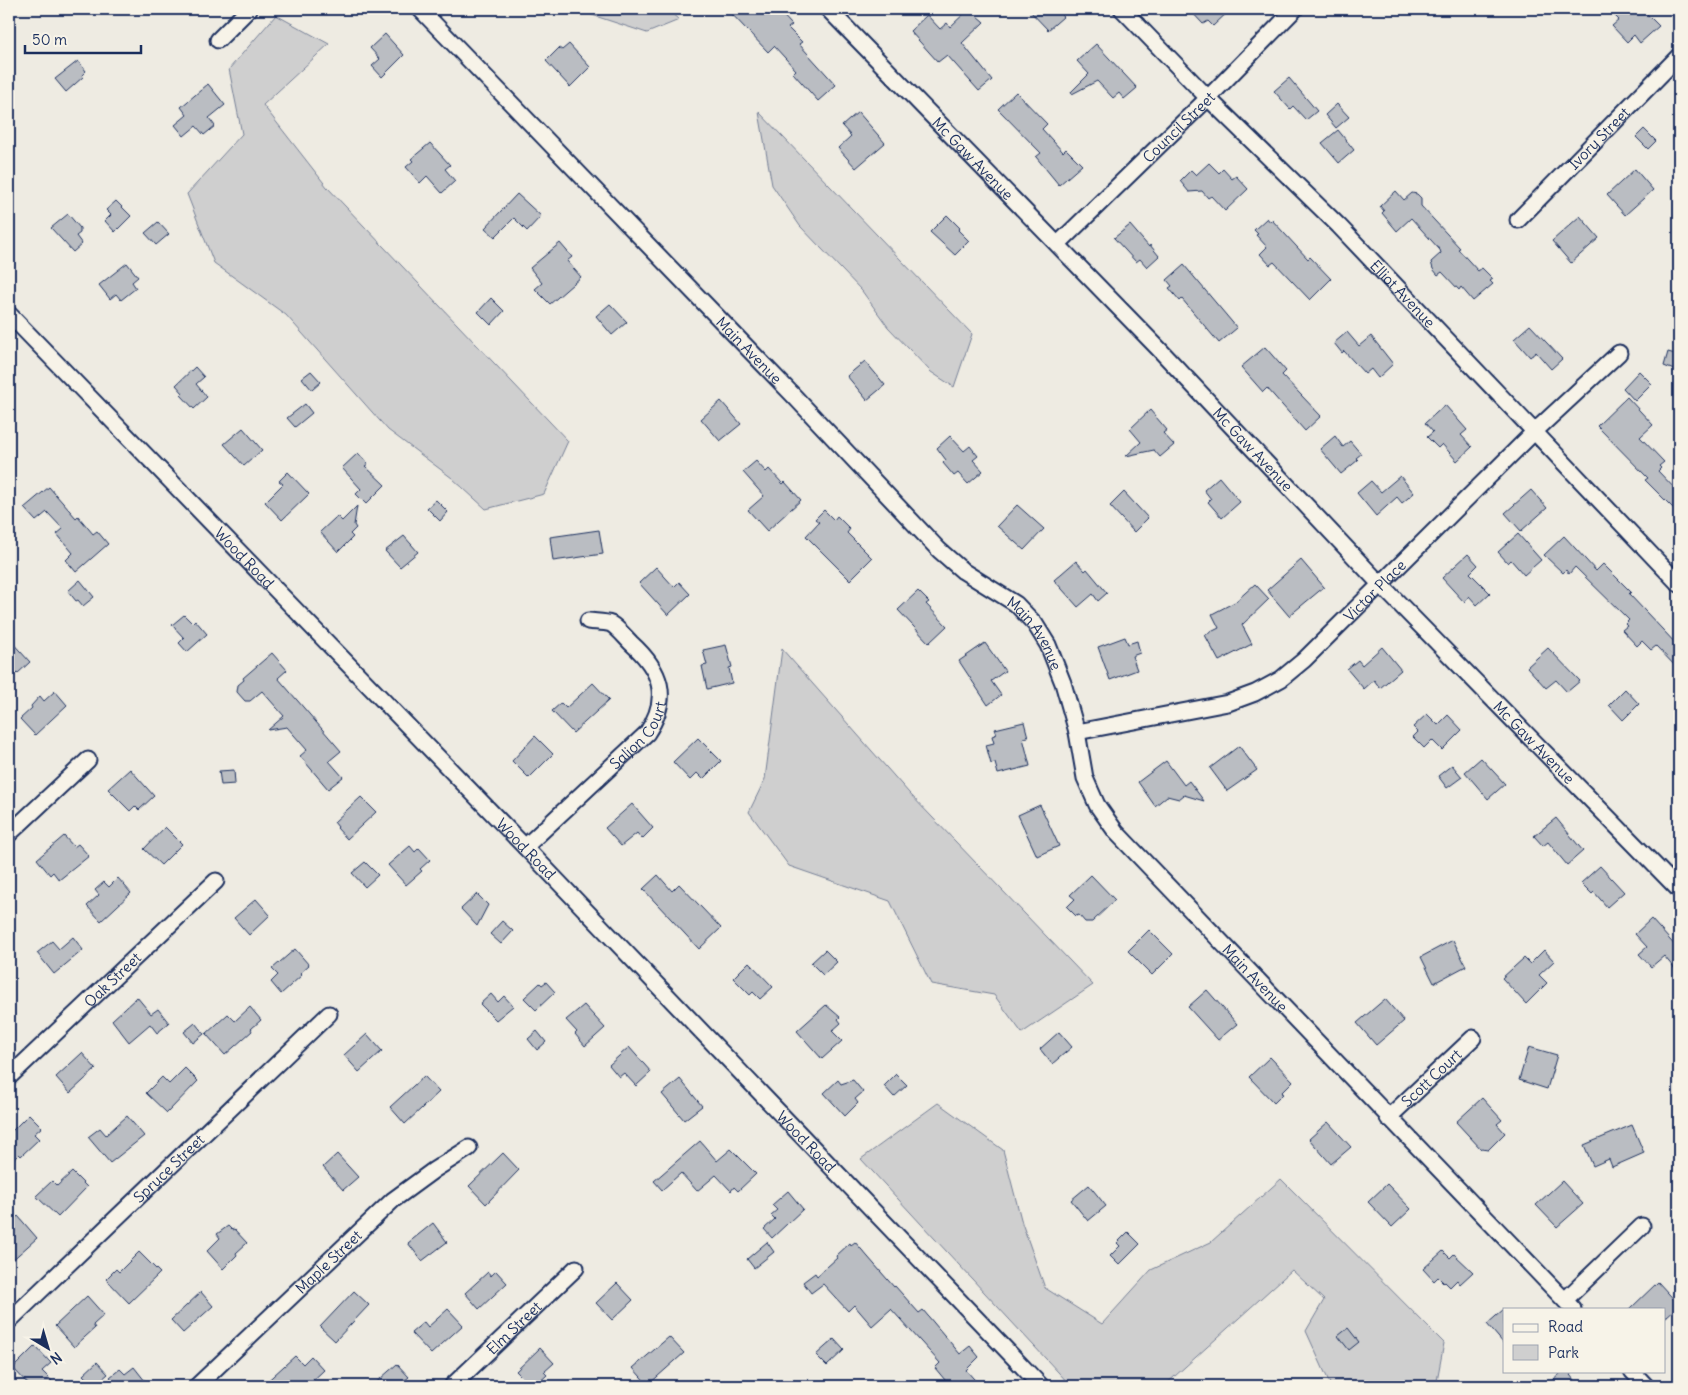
<svg xmlns="http://www.w3.org/2000/svg" width="1688" height="1395" font-family="Delius,sans-serif">
<rect width="100%" height="100%" fill="#eeebe2"/>
<filter id="ink" filterUnits="userSpaceOnUse"><feTurbulence type="fractalNoise" baseFrequency=".02" numOctaves="2"/><feDisplacementMap in="SourceGraphic" scale="10" xChannelSelector="R" yChannelSelector="G"/><feConvolveMatrix kernelMatrix="1 2 1 2 8 2 1 2 1" color-interpolation-filters="sRGB"/></filter>
<g filter="url(#ink)">
<!-- green -->
<path fill="#cfcfcf" stroke="#757f96" d="M580,9H667L679,20L647,33L583,12Z
M276,15L329,44L263,105L327,187L568,441L544,494L486,509L452,478L388,430L286,315L214,263L187,194L242,134L229,69Z
M759,112L972,334L954,387L931,372L888,327L862,291L800,226L772,185Z
M782,649L909,793L1093,985L1022,1033L994,995L931,984L890,901L789,866L749,812L765,779Z
M938,1103L1003,1150L1022,1223L1045,1288L1102,1324L1151,1270L1211,1242L1281,1179L1444,1343L1436,1386H1331L1306,1331L1324,1300L1292,1270L1164,1386H1071L861,1159Z"/>
<!-- building -->
<path fill="#babdc2" stroke="#1b2f5e" d="M727,9H777L792,25L788,28L802,42L799,44L836,85L818,101L793,73L796,70L774,46L768,52Z
M969,9L984,22L962,43L992,80L979,91L947,55L938,62L910,31L927,15L940,29L947,23L950,27Z
M1028,9H1055L1063,17L1048,30Z
M1189,9H1231L1213,26L1208,21L1203,24Z
M1621,9H1642L1659,26L1640,43L1634,35L1627,42L1612,26L1619,20L1614,15Z
M385,34L404,55L382,77L372,66L380,59L370,48Z
M569,44L590,67L570,87L546,61L559,48L562,50Z
M1096,44L1137,88L1124,99L1119,93L1113,98L1097,81L1072,94L1071,92L1089,74L1077,61Z
M78,61L86,71L82,75L83,77L66,92L55,79Z
M1289,78L1317,111L1306,120L1293,106L1290,109L1274,91Z
M208,84L225,105L209,118L215,126L204,135L196,126L184,136L175,125L187,115L181,107Z
M1016,92L1047,124L1042,129L1063,152L1066,149L1082,165L1059,185L1036,157L1041,153L998,109Z
M1337,104L1349,117L1336,128L1325,115Z
M858,112L885,143L856,168L838,148L851,136L842,126Z
M1644,129L1656,141L1648,149L1636,137Z
M1338,130L1354,150L1339,163L1322,143Z
M430,143L450,165L445,169L455,181L442,193L427,176L420,183L406,167L413,161L411,159Z
M1209,163L1219,173L1223,169L1232,179L1236,176L1248,189L1225,211L1211,196L1208,198L1202,191L1189,192L1180,181L1191,170L1196,175Z
M1635,169L1653,190L1625,215L1607,195Z
M1396,191L1404,200L1412,193L1417,194L1421,198V206L1460,248L1458,249L1478,271L1482,268L1493,279L1490,281L1493,284L1473,301L1461,287L1459,290L1442,272L1438,275L1433,269L1431,262L1441,253L1440,250L1411,218L1397,231L1382,213L1384,211L1380,206Z
M517,194L541,216L527,231L514,218L495,237L485,228Z
M116,201L131,216L115,232L105,221L111,215L106,210Z
M68,214L80,228V233L76,236L82,244L73,252L51,228Z
M947,215L960,228L958,230L969,241L955,255L930,232Z
M1580,216L1599,238L1571,263L1552,241Z
M1267,218L1270,222L1272,220L1308,259L1310,257L1331,279L1310,300L1274,262L1270,265L1260,254L1267,247L1256,235L1258,234L1254,230Z
M158,222L169,234L156,245L145,233Z
M1130,225L1149,247L1150,245L1159,256L1147,267L1140,259L1136,262L1114,238Z
M560,243L572,257L567,261L581,277L550,304L535,289L542,283L530,268Z
M127,263L138,277L132,282L136,288L121,300L116,294L110,299L99,285Z
M1184,265L1237,328L1219,343L1182,299L1180,301L1169,288L1172,286L1167,280Z
M491,298L504,311L491,325L478,312Z
M610,304L627,322L612,335L596,316Z
M1530,325L1562,359L1551,369L1536,352L1530,357L1514,339Z
M1347,332L1359,346L1371,336L1393,364L1378,378L1371,369L1365,374L1344,351L1342,353L1334,343Z
M1265,347L1286,371L1282,375L1321,416L1305,431L1267,388L1263,392L1241,367Z
M1668,352L1679,355V372L1664,366Z
M865,361L885,385L867,400L847,376Z
M195,367L204,377L196,384L207,397L194,409L181,395L183,393L176,385Z
M311,371L321,382L312,390L302,378Z
M1639,371L1652,384L1635,401L1623,388Z
M1627,397L1653,425L1640,437L1664,462L1659,466L1661,468L1658,471L1679,493V514L1645,480L1648,478L1597,426Z
M721,401L741,424L720,441L701,419Z
M305,404L312,413L295,427L287,418Z
M1445,405L1467,430L1461,435L1472,447L1457,461L1442,444L1438,448L1427,437L1433,432L1425,423Z
M1150,410L1167,430L1163,433L1174,445L1160,457L1154,450L1126,456L1141,442L1130,429Z
M243,428L262,450L244,466L224,444Z
M950,436L964,451L970,446L978,456L973,460L983,471L968,484L958,473L954,476L943,463L946,460L937,448Z
M1335,436L1343,447L1350,441L1361,454L1356,458L1358,460L1341,474L1320,449Z
M358,453L368,464L365,466L385,485L366,504L356,494L361,489L342,468Z
M756,461L766,472L769,469L783,484L785,482L801,500L767,531L748,510L764,496L743,472Z
M288,472L309,494L282,520L265,502L283,484L279,481Z
M1400,476L1414,493L1402,503L1397,497L1376,516L1357,493L1371,481L1381,492Z
M1219,477L1240,502L1222,518L1208,502L1211,499L1204,490Z
M49,487L76,518L78,516L93,534L97,531L108,544L76,572L66,560L73,553L57,534L63,529L47,512L36,521L24,508Z
M1531,490L1547,508L1521,531L1505,513Z
M1124,492L1148,518L1134,532L1110,506Z
M436,500L448,512L440,521L427,508Z
M1017,505L1044,529L1024,550L997,526Z
M357,506L354,525L356,528L350,534L353,537L338,552L320,532L335,518L338,517L342,521Z
M824,510L834,520L837,516L850,529L847,533L872,558L850,580L806,536L819,522L815,519Z
M599,530L603,554L553,561L550,537Z
M1518,534L1541,560L1524,575L1511,560L1508,563L1498,552Z
M404,536L418,552L400,567L385,551Z
M1564,536L1596,571L1603,564L1631,592L1629,594L1679,647V670L1656,646L1651,650L1642,641L1637,646L1622,630L1627,626L1625,624L1629,620L1575,567L1569,574L1566,570L1563,573L1544,555Z
M1468,554L1478,565L1470,573L1490,593L1477,605L1469,596L1464,602L1442,578Z
M1301,560L1324,587L1289,616L1267,590Z
M1076,561L1085,571L1087,569L1107,593L1098,601L1093,594L1078,607L1054,580Z
M656,567L674,587L679,582L690,594L668,615L639,583Z
M80,580L94,597L83,606L78,600L76,601L68,591Z
M1255,584L1269,599L1242,625L1252,644L1219,661L1205,635L1219,628L1212,614L1235,602Z
M918,591L929,602L926,604L947,626L929,643L898,610Z
M184,615L192,623L195,620L207,634L187,652L179,643L184,638L172,625Z
M1125,637L1128,644L1137,641L1140,653L1132,656L1137,670L1110,680L1098,647Z
M9,639L30,662L17,674L9,665Z
M985,643L1005,671L991,681L1001,695L988,705L959,661Z
M726,645L732,667L729,668L732,683L707,689L702,666L707,665L703,650Z
M1382,647L1401,670L1380,688L1374,680L1364,689L1347,669L1358,660L1362,665Z
M1548,648L1580,681L1567,692L1556,680L1546,688L1527,667Z
M272,653L287,670L278,678L341,751L329,761L343,777L328,789L300,756L307,750L287,727L268,730L284,716L262,691L250,701H245L237,692L238,685L244,680L243,678Z
M593,683L609,700L573,733L552,711L561,703L566,708Z
M1625,689L1639,704L1623,720L1609,705Z
M55,691L67,705L35,735L20,719L32,708L31,706L40,696L44,701Z
M1427,714L1438,725L1448,715L1462,730L1442,750L1432,740L1424,748L1413,737L1418,732L1413,727Z
M1024,722L1028,737L1023,738L1030,766L998,774L995,763L991,764L986,745L994,743L992,736L997,734L995,729Z
M535,736L553,754L529,778L512,761Z
M698,738L721,761L703,779L697,773L690,780L673,762Z
M1239,746L1257,770L1227,791L1210,768Z
M1481,758L1505,784L1488,799L1465,772Z
M1166,761L1184,785L1189,781L1204,801L1184,795L1179,799L1167,796L1155,806L1138,782Z
M1452,765L1462,777L1447,788L1438,776Z
M130,769L154,796L139,810L135,806L130,811L108,789Z
M234,770L235,784L221,785L219,771Z
M361,797L376,812L347,839L337,828L338,827L334,822Z
M632,804L653,828L642,839L637,833L621,846L605,828Z
M1040,805L1059,846L1037,856L1018,815Z
M1556,818L1583,851L1567,865L1548,842L1543,846L1534,836Z
M165,827L182,844L161,865L144,849Z
M64,836L74,847L78,844L89,856L59,880L53,872L50,875L37,859Z
M410,846L415,852L419,848L430,860L420,869L422,871L406,885L388,865Z
M365,862L378,875L365,887L352,873Z
M1600,866L1624,892L1607,907L1594,892L1592,894L1581,883Z
M658,875L672,891L679,884L721,928L699,949L643,889Z
M1091,875L1115,900L1092,922H1085L1079,915L1076,916L1067,907L1075,899L1070,895Z
M118,878L131,893L101,921L87,906L99,895L95,890L104,882L109,887Z
M477,894L488,905L477,926L461,909Z
M256,899L270,915L249,935L234,918Z
M1651,919L1679,950V974L1664,956L1651,967L1639,954L1647,947L1635,934Z
M502,921L513,931L501,944L490,934Z
M1149,930L1173,954L1152,975L1128,951Z
M73,937L83,950L54,974L37,953L52,941L59,949Z
M1453,940L1466,966L1434,983L1421,957Z
M295,949L309,965L300,973L302,975L281,994L271,982L278,975L272,969Z
M825,950L837,962L823,975L811,963Z
M1544,950L1554,961L1539,975L1547,983L1526,1004L1502,978L1524,958L1530,964Z
M749,962L773,987L760,999L753,992L750,995L733,978Z
M546,982L555,992L536,1010L524,998L540,983L542,985Z
M1207,990L1237,1024L1218,1040L1188,1007Z
M491,994L498,1002L504,996L513,1006L496,1020L480,1004Z
M137,997L151,1014L158,1009L169,1023L157,1033L150,1024L129,1042L112,1020Z
M1385,999L1404,1021L1376,1045L1357,1023Z
M584,1005L605,1028L585,1046L575,1034L577,1032L566,1020Z
M826,1005L840,1017L838,1019L841,1023L832,1031L842,1041L822,1059L797,1031Z
M250,1007L261,1020L251,1029L252,1031L225,1055L206,1034L228,1014L235,1021Z
M195,1023L204,1034L193,1043L184,1032Z
M537,1031L546,1042L537,1050L528,1039Z
M1059,1032L1072,1047L1052,1064L1040,1049Z
M367,1034L382,1051L359,1072L344,1055Z
M629,1047L651,1072L636,1086L624,1073L619,1077L609,1065Z
M1529,1047L1557,1055L1547,1089L1519,1080Z
M82,1053L96,1069L70,1093L56,1077Z
M1270,1057L1293,1081L1281,1093L1283,1094L1274,1103L1249,1077Z
M185,1068L198,1081L167,1113L146,1093L162,1077L169,1084Z
M896,1074L907,1085L894,1097L884,1086Z
M424,1076L439,1092L405,1124L390,1107Z
M680,1079L702,1106L684,1120L662,1094Z
M838,1080L841,1084L853,1080L863,1092L855,1099L858,1103L845,1116L824,1093Z
M1482,1098L1502,1120L1497,1124L1505,1133L1488,1150L1481,1149L1456,1122Z
M29,1114L42,1127L34,1134L39,1139L21,1156L19,1154L9,1164V1134Z
M127,1116L144,1136L110,1163L88,1137L100,1128L106,1135Z
M1328,1122L1351,1147L1331,1164L1309,1139Z
M1632,1125L1644,1153L1612,1167L1609,1159L1593,1166L1584,1145Z
M700,1141L717,1161L731,1149L756,1174L738,1191L734,1187L731,1191L716,1175L697,1191L681,1173L662,1190L654,1181Z
M503,1153L519,1170L486,1204L469,1186Z
M337,1154L358,1177L343,1190L323,1167Z
M72,1172L87,1187L58,1217L36,1196L52,1181L57,1186Z
M1562,1181L1583,1204L1557,1227L1536,1205Z
M1387,1184L1411,1209L1392,1227L1368,1202Z
M1089,1185L1106,1206L1088,1221L1071,1200Z
M788,1191L803,1209L772,1238L764,1229L775,1219L771,1215L777,1210L772,1205Z
M18,1216L37,1238L9,1263V1224Z
M433,1223L447,1242L422,1261L408,1243Z
M228,1226L232,1230L234,1229L247,1243L236,1253L237,1255L223,1269L207,1251L220,1238L217,1234Z
M1128,1232L1140,1244L1119,1265L1110,1256L1120,1246L1117,1243Z
M767,1242L774,1252L754,1268L747,1259Z
M855,1242L894,1287L895,1286L919,1313L923,1310L960,1354L970,1346L979,1357L966,1370L980,1386H950L935,1368L940,1363L891,1309L872,1326L854,1305L848,1311L823,1284L811,1293L803,1282L815,1273L817,1276L837,1258L836,1256L850,1243L851,1245Z
M1443,1251L1450,1258L1454,1254L1473,1272L1460,1284L1457,1280L1450,1287L1445,1282L1444,1283L1438,1277L1434,1281L1423,1269Z
M139,1252L160,1273L129,1303L106,1279L116,1269L119,1272Z
M496,1271L507,1283L479,1309L465,1293L488,1272L491,1276Z
M1658,1282L1679,1305L1664,1319V1309H1630Z
M617,1283L633,1300L612,1320L596,1303Z
M354,1291L369,1305L335,1341L320,1327Z
M201,1292L213,1306L183,1333L171,1320Z
M87,1296L104,1315L93,1325L95,1328L74,1347L55,1326Z
M448,1309L463,1325L431,1354L411,1333L424,1322L428,1327Z
M1504,1309V1344L1487,1324Z
M1348,1328L1359,1342L1349,1350L1338,1336Z
M669,1337L684,1353L648,1385L633,1368Z
M834,1339L844,1350L827,1366L816,1355Z
M35,1346L51,1363L42,1371L57,1386H30L13,1368Z
M540,1348L554,1363L544,1372L547,1375L535,1386H531L516,1371Z
M295,1356L303,1364L311,1356L324,1370L307,1386H262Z
M97,1362L108,1374L94,1386L83,1375Z
M397,1364L409,1377L398,1386H372Z
M134,1367L149,1386H111L115,1383L110,1377L120,1369L125,1374Z
M1563,1371H1568L1575,1380L1568,1386H1547Z"/>
<g fill="none" stroke-linecap="round" stroke-linejoin="round">
<defs>
<g id="minor">
<path id="s1" d="M420,9L792,394L939,550L963,571L1016,604L1035,624L1048,645L1063,683L1077,732L1085,778L1097,805L1116,832L1573,1309"/>
<path id="s2" d="M828,9L1158,348L1380,584L1679,890"/>
<path id="s3" d="M1122,9L1208,98L1339,226L1679,584"/>
<path d="M218,40L249,9"/>
<path id="s4" d="M1518,220L1679,56"/>
<path id="s5" d="M1058,244L1208,98L1295,9"/>
<path id="s6" d="M9,314L525,847L1041,1386"/>
<path id="s7" d="M1077,732L1228,703L1255,693L1281,679L1304,660L1534,432L1619,353"/>
<path d="M9,834L88,760"/>
<path id="s8" d="M525,847L647,733C671,697 661,670 631,643C625,637 618,628 611,624C605,622 595,622 588,621"/>
<path id="s9" d="M9,1077L216,881"/>
<path id="s10" d="M1388,1118L1473,1038"/>
<path d="M1565,1300L1642,1226"/>
<path id="s11" d="M9,1321L329,1014"/>
<path d="M1632,1371L1646,1386"/>
<path id="s12" d="M197,1386L393,1200L434,1170L469,1148"/>
<path id="s13" d="M452,1386L576,1268"/>
</g>
</defs>
<!-- minor casing -->
<use href="#minor" stroke="#1b2f5e" stroke-width="19"/>
<!-- minor -->
<use href="#minor" stroke="#f7f3e8" stroke-width="15"/>
</g>
</g>
<g text-anchor="middle" dominant-baseline="central" stroke-width="5" stroke-linejoin="round" paint-order="stroke">
<!-- street labels -->
<g font-size="15" fill="#1b2f5e" stroke="#f7f3e8">
<text stroke="none"><textPath href="#s5" startOffset="168">Council Street</textPath></text>
<text stroke="none"><textPath href="#s4" startOffset="115">Ivory Street</textPath></text>
<text stroke="none"><textPath href="#s2" startOffset="208">Mc Gaw Avenue</textPath></text>
<text stroke="none"><textPath href="#s3" startOffset="400">Elliot Avenue</textPath></text>
<text stroke="none"><textPath href="#s1" startOffset="474">Main Avenue</textPath></text>
<text stroke="none"><textPath href="#s2" startOffset="612">Mc Gaw Avenue</textPath></text>
<text stroke="none"><textPath href="#s6" startOffset="339">Wood Road</textPath></text>
<text stroke="none"><textPath href="#s7" startOffset="341">Victor Place</textPath></text>
<text stroke="none"><textPath href="#s1" startOffset="879">Main Avenue</textPath></text>
<text stroke="none"><textPath href="#s8" startOffset="160">Saljon Court</textPath></text>
<text stroke="none"><textPath href="#s2" startOffset="1018">Mc Gaw Avenue</textPath></text>
<text stroke="none"><textPath href="#s6" startOffset="744">Wood Road</textPath></text>
<text stroke="none"><textPath href="#s1" startOffset="1299">Main Avenue</textPath></text>
<text stroke="none"><textPath href="#s9" startOffset="142">Oak Street</textPath></text>
<text stroke="none"><textPath href="#s10" startOffset="59">Scott Court</textPath></text>
<text stroke="none"><textPath href="#s6" startOffset="1149">Wood Road</textPath></text>
<text stroke="none"><textPath href="#s11" startOffset="221">Spruce Street</textPath></text>
<text stroke="none"><textPath href="#s12" startOffset="181">Maple Street</textPath></text>
<text stroke="none"><textPath href="#s13" startOffset="85">Elm Street</textPath></text>
</g>
</g>
<!-- margin -->
<rect width="1688" height="1395" fill="none" stroke="#f7f3e8" stroke-width="30"/>
<rect x="15" y="15" width="1658" height="1365" fill="none" stroke="#1b2f5e" stroke-width="2" filter="url(#ink)"/>
<!-- legend -->
<rect x="1503" y="1308" width="162" height="65" fill="#f7f3e8" stroke="#9fa5b1"/>
<rect x="1513" y="1324" width="25" height="8" fill="#f7f3e8" stroke="#9fa5b1"/>
<text x="1548" y="1332" font-size="15" fill="#1b2f5e">Road</text>
<rect x="1513" y="1345" width="25" height="15" fill="#cfcfcf" stroke="#9fa5b1"/>
<text x="1548" y="1358" font-size="15" fill="#1b2f5e">Park</text>
<!-- north arrow -->
<g transform="translate(48 1348) rotate(142)" stroke="#f7f3e8" stroke-width="4" paint-order="stroke">
<path d="M0-4L9 19L0 12L-9 19Z" fill="#1b2f5e"/>
<text y="-8" font-size="14" font-weight="bold" text-anchor="middle" fill="#1b2f5e">N</text>
</g>
<!-- scale -->
<path d="M25 45v8h116v-8" fill="none" stroke="#1b2f5e" stroke-width="2.5"/>
<text x="32" y="45" font-size="15" fill="#1b2f5e" stroke="#f7f3e8" stroke-width="4" paint-order="stroke">50 m</text>
</svg>
